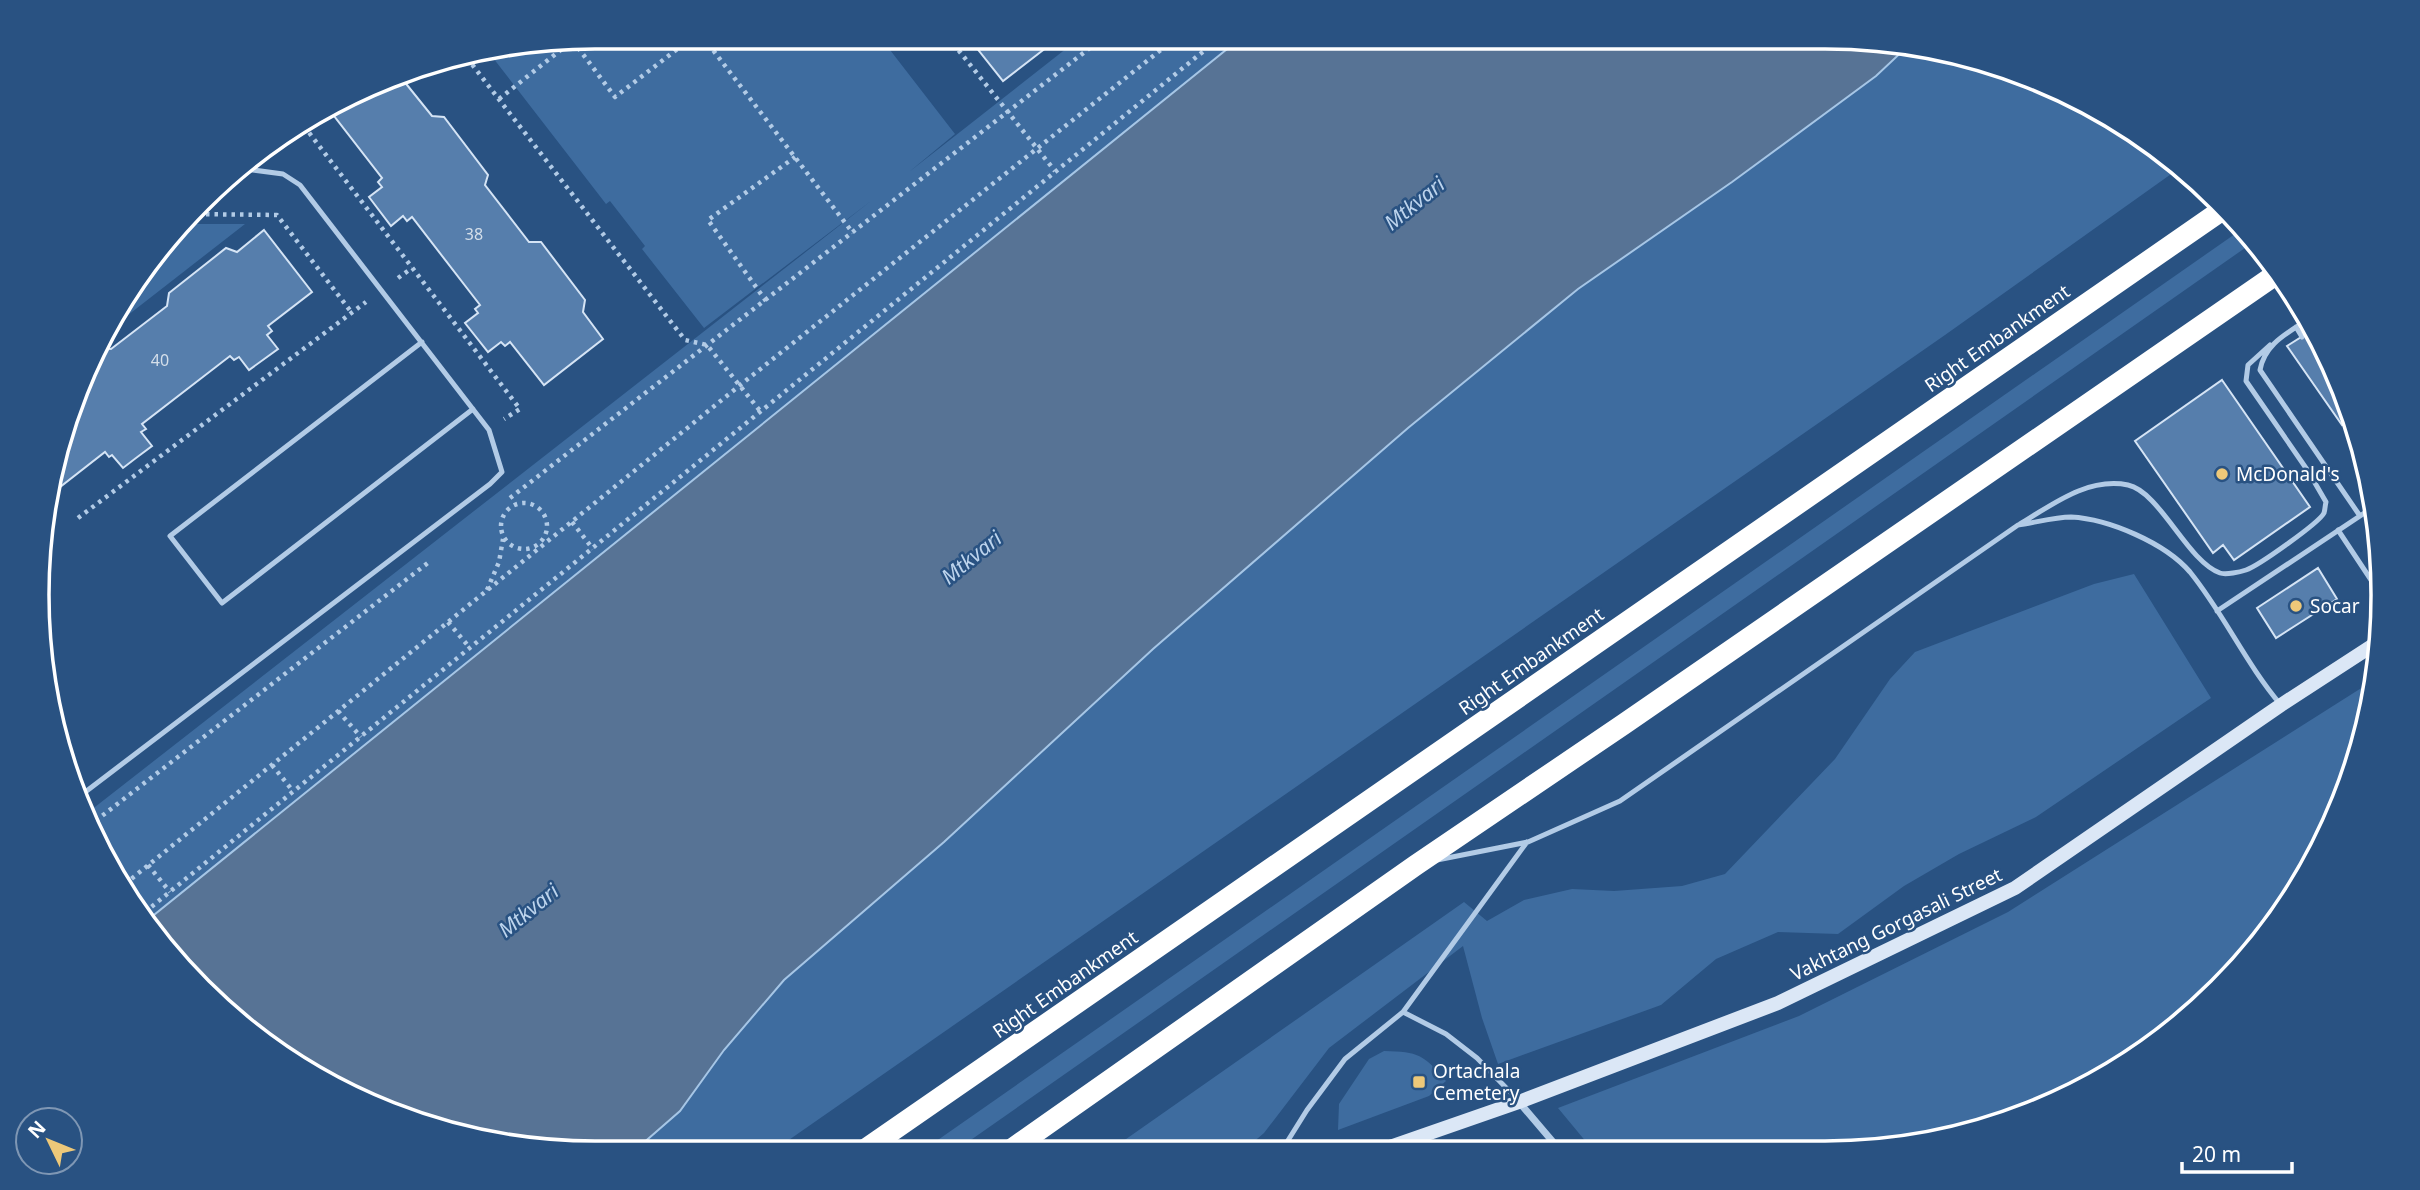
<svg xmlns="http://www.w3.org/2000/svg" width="2420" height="1190" font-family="'Noto Sans',sans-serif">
<rect width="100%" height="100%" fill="#295282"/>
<!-- green -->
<path fill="#3e6c9f" d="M595,37H880L955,134L909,172L1081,37H1242L149,919L94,842L86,814L871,201L704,328L642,249L645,246L610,201L606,204L490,54Z
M1908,46L1969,56L2072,94L2165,152L2181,167L1945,335L773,1151L633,1152L680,1111L724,1050L784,980L944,842L1153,649L1408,428L1578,289L1732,182L1876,76Z
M179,224H245L105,333L112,316Z
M2245,227L2255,241L955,1151H922Z
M2134,574L2211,698L2036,817L1959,854L1904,886L1838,934L1778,932L1716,959L1661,1005L1498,1064L1482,1018L1463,946L1329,1048L1264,1133L1244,1150L1109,1151L1464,902L1487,921L1524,900L1572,889L1614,891L1682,886L1725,874L1835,759L1890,679L1915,652L2094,584Z
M2374,680L2364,739L2326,842L2245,963L2135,1059L2038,1111L1897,1149H1592L1558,1108L1799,1016L2008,912Z
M1384,1051C1419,1052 1423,1054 1446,1081L1429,1096L1338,1130L1339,1104L1369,1059Z"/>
<!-- water -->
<path fill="#577395" stroke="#a6c6e6" stroke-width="2" d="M1242,37L1861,38L1908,46L1876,76L1732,182L1578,289L1408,428L1153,649L944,842L784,980L724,1050L680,1111L633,1152H559L451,1134L348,1096L201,990L149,919Z"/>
<!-- building -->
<path fill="#567eac" stroke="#d5e4f5" stroke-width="2" d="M968,37H1060L1003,81Z
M399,75L432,116L444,117L488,175L485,185L529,242H541L585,300L583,312L603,339L544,385L510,342L505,346L501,342L488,352L465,323L478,313L475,309L480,305L412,217L407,221L403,216L391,226L369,197L382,187L378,182L382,178L331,112Z
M264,230L312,292L268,326L272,331L267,335L278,349L249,370L239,357L234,360L230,356L142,424L146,429L141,432L152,446L136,458L123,468L112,455L109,457L105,452L60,487L51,476L100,348L111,349L167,306L169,293L226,248L237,252Z
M2314,329L2353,415L2342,425L2287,346Z
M2222,380L2310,507L2234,560L2223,545L2213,553L2135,441Z
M2379,529V553L2368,536Z
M2318,568L2337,599L2276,638L2257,608Z"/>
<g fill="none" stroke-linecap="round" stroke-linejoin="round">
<!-- path -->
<path stroke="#b2cbe6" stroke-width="4.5" stroke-dasharray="3.5 5" stroke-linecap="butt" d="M703,37L853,233
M948,37L1055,171
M573,41L615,97L693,37
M467,58L685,340L707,345L761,412
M499,99L572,41
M304,126L520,409L504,419
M189,214L277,215L352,313
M398,278L412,268
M766,301L708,220L795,157
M510,498L1104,37
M501 526a23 23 0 1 1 46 0a23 23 0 1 1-46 0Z
M78,518L366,302
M572,522L593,549
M487,590L499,562L503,539
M448,622L470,648
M338,711L361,737
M272,765L293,791
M89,826L429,562
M148,865L170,892
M125,884L739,386L1177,37
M145,912L1221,37"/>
<!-- lane -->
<path stroke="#b2cbe6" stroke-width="5" d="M2310,318C2288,333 2265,343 2260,370L2360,516
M2296,327L2302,337
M422,342L170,536L222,603L473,409
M2020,524C2053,504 2088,477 2128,485C2160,492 2187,561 2220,573C2226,575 2240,572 2246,570C2258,566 2319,523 2324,513C2325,510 2325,506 2326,502L2308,471L2246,381L2248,365L2270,345
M2338,530L2381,595
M2217,611L2375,506
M80,796L490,484L502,472L489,430L300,185L283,174L238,168
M1437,860L1528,842L1620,801L2018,525C2034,523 2054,517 2071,517C2109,519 2165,543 2190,572C2224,614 2246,664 2281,705
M1403,1012L1527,842
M1282,1150L1307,1110L1345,1059L1403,1012L1446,1034L1477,1058L1519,1101"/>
<!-- street -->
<path stroke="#b2cbe6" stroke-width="7" d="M1519,1102L1559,1149"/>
<!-- secondary -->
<path stroke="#dbe7f6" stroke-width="14" d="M1381,1150L1519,1102L1778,1003L2015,888L2281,705L2381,640"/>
<!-- highway -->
<path stroke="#fff" stroke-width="21" d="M863,1151L2225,208
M1009,1151L1416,865L1624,724L2278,273"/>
</g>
<!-- markers -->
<g fill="#edc879" stroke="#295282" stroke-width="2.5">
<circle cx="2222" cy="474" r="7"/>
<circle cx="2296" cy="606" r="7"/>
<rect x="1412" y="1075" width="14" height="14" rx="3.5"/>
</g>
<g text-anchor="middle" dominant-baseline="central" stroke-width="5" stroke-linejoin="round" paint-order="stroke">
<!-- number labels -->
<g font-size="16" fill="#d5dfea">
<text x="474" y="234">38</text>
<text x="160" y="360">40</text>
</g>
<!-- street labels -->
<g font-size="19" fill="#fff" stroke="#295282">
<text transform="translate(1997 338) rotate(-35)">Right Embankment</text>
<text transform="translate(1531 661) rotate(-35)">Right Embankment</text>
<text transform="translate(1896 924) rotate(-26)">Vakhtang Gorgasali Street</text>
<text transform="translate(1065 984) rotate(-35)">Right Embankment</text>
</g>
<!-- poi labels -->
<g font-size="19" fill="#fff" stroke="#295282" text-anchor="start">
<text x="2236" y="474">McDonald's</text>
<text x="2310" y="606">Socar</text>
<text x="1433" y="1071">Ortachala<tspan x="1433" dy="22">Cemetery</tspan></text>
</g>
<!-- water labels -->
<g font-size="21" font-style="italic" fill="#bdd4ed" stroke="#295282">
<text transform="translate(1414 203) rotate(-39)">Mtkvari</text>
<text transform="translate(971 557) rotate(-39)">Mtkvari</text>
<text transform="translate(528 910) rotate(-39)">Mtkvari</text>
</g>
</g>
<!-- crop -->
<path d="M0 0H2420V1190H0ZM595 49H1825A546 546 0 0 1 2371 595V595A546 546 0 0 1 1825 1141H595A546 546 0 0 1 49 595V595A546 546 0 0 1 595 49Z" fill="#295282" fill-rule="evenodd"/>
<path fill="none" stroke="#fff" stroke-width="3.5" d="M595 49H1825A546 546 0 0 1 2371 595V595A546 546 0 0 1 1825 1141H595A546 546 0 0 1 49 595V595A546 546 0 0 1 595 49Z"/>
<!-- north arrow -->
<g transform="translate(49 1141) rotate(313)"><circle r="33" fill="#295282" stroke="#7f97b4" stroke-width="2"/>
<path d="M0-5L12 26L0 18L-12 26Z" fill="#edc879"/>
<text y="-10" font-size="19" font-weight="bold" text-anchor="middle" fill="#ffffff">N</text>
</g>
<!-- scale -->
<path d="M2182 1162v10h110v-10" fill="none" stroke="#ffffff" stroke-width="3.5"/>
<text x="2192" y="1162" font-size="21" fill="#ffffff" stroke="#295282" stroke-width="5" paint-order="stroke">20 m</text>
</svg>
